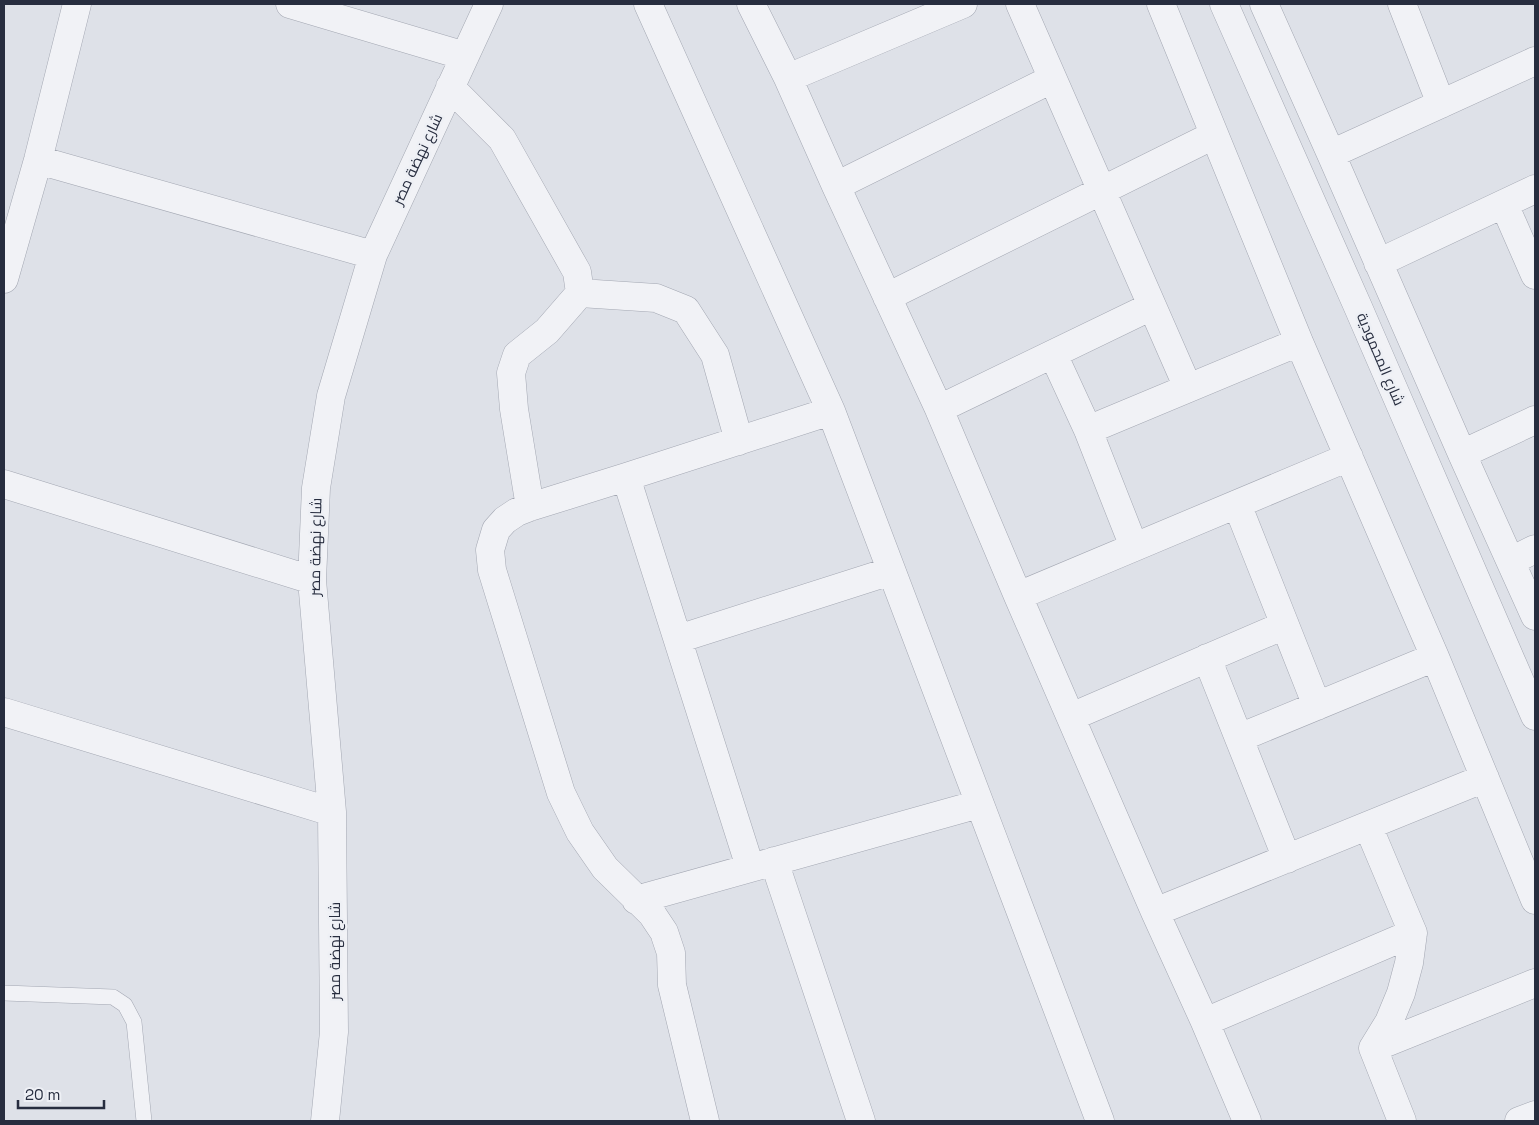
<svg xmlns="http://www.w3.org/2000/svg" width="1539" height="1125" font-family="'Space Grotesk',Cairo,sans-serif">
<rect width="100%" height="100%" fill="#dee1e8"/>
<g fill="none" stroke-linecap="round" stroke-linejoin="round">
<defs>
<path id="service" d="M4,993L113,997L125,1005L134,1022L144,1121"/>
<path id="minor" d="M290,4L465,56
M648,4L831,411L1100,1121
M751,4L788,78L836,186L939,409L1018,596L1155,912L1205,1022L1247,1121
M1020,4L1188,388
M1161,4L1299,342L1435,657L1535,900
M1224,4L1358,307L1535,716
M1264,4L1331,154L1462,454L1535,616
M1402,4L1441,104
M788,78L963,4
M450,87L502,139L577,272L580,293L547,331L517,355L511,373L514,409L530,507
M1331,154L1535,61
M38,160L373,255
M836,186L1052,79
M1504,204L1535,275
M1378,263L1535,189
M4,279L38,160L77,4
M580,293L656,298L686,310L715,355L739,441
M887,297L1214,135
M1053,354L1088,430L1134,547
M939,409L1152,306
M1088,430L1299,342
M1462,454L1535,420
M626,477L750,867
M4,484L312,580
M1237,504L1317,706
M1511,561L1535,549
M1018,596L1349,457
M678,639L891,571
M1207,658L1287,859
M4,712L332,812
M1071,717L1285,625
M1239,738L1435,657
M1368,826L1413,933L1409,963L1401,993L1389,1022L1373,1048L1402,1121
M774,861L861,1121
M636,900L979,804
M1155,912L1485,778
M1205,1022L1413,933
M1373,1048L1535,983
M325,1121L334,1032L332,812L312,580L316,488L331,396L373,255L489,4
M705,1121L672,985L671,953L664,932L652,914L605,868L580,832L561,793L492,570L490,550L496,530L505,520L517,512L530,507L626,477L831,411
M1519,1121L1535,1115"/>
</defs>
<!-- service casing -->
<use href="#service" stroke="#a3a7b2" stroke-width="16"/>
<!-- minor casing -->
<use href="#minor" stroke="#a3a7b2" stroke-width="29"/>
<!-- service -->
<use href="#service" stroke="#f1f2f6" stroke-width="15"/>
<!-- minor -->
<use href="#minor" stroke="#f1f2f6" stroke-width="28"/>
</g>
<g text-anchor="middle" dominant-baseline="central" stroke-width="5" stroke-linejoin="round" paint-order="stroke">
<!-- street labels -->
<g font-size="15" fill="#272d3f" stroke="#eef0f5">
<text transform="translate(417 159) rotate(-65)">شارع نهضة مصر</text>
<text transform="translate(1381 359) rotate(67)">شارع المحمودية</text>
<text transform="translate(315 547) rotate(-89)">شارع نهضة مصر</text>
<text transform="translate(334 951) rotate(-90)">شارع نهضة مصر</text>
</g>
</g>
<!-- border -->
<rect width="1539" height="1125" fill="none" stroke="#272d3f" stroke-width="10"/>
<!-- scale -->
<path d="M18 1100v8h86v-8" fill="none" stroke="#272d3f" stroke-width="2.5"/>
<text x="25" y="1100" font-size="15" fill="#272d3f" stroke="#eef0f5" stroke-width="4" paint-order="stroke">20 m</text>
</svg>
